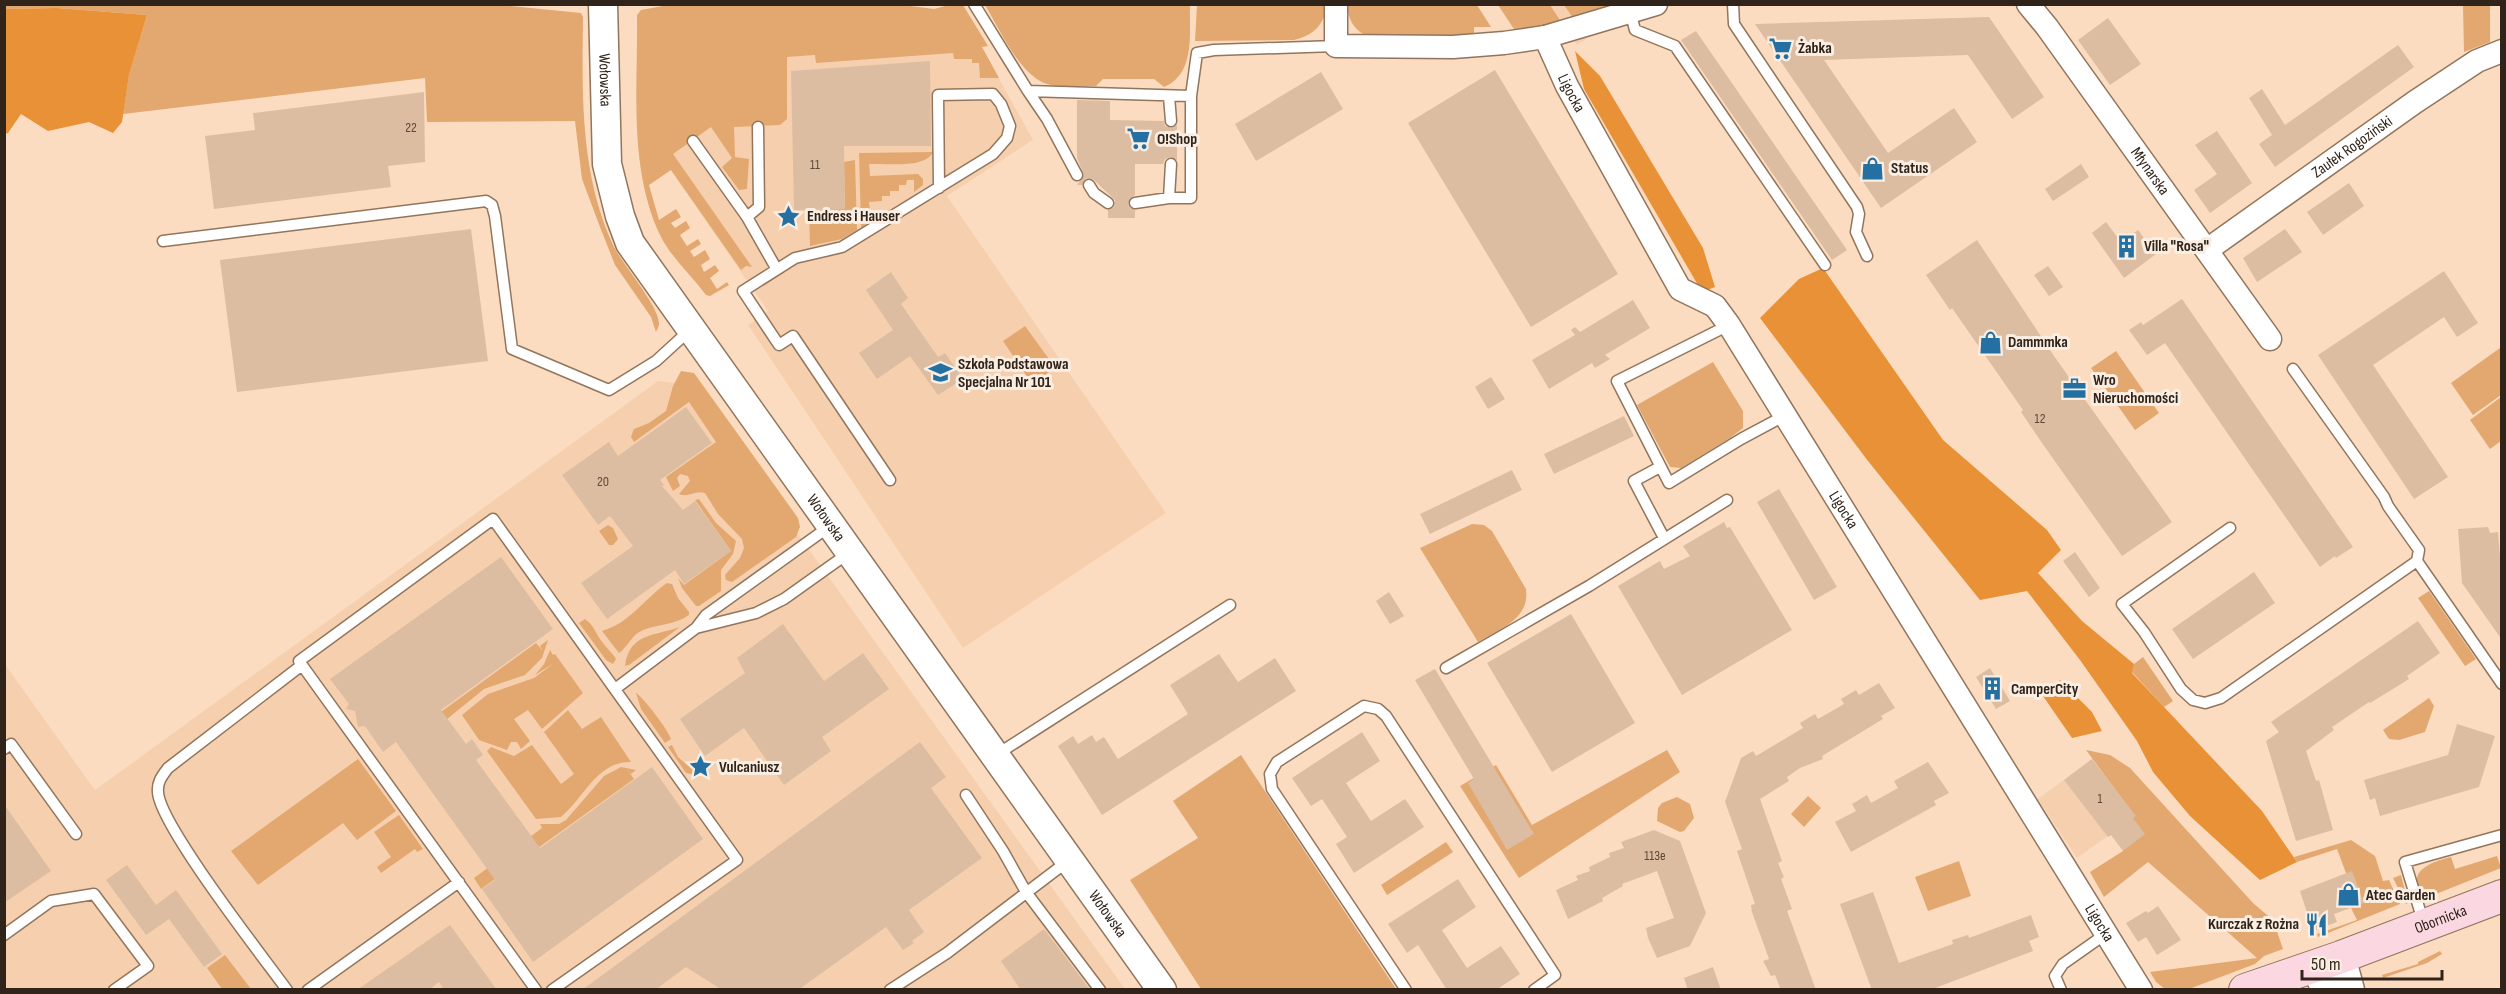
<svg xmlns="http://www.w3.org/2000/svg" width="2506" height="994" font-family="'Sofia Sans Condensed',sans-serif">
<rect width="100%" height="100%" fill="#fcdcc0"/>
<!-- built -->
<path fill="#f6d0ae" d="M1550,5H1564L1587,39L1577,45Z
M981,46L1033,140L947,196L1166,513L963,648L748,325L768,311L643,130L787,57L912,48Z
M658,381L676,383L797,533L1125,989H5L4,663L95,790Z
M2092,759L2136,816L2077,858L2038,799Z"/>
<!-- green -->
<path fill="#e3a770" d="M490,4L581,13L583,17C582,95 580,173 613,245C622,264 660,307 659,324C659,327 657,329 656,332L651,317L615,265L600,227L582,179L575,121L427,122L425,78L123,114L129,75L147,15L57,8L5,9L4,5Z
M674,4H895L934,9L949,5H963L988,46L982,47L999,78H980L979,63H972V59H954L953,53L816,63L815,55L787,57V119L780,125L734,127L735,157L749,159L747,189L739,190L722,167L732,158L711,127L673,154L752,267L746,266L741,270L671,170L649,185L659,220L676,209L681,217L671,223L675,228L686,221L690,228L680,235L687,246L698,239L701,244L690,251L694,257L705,250L710,259L701,265L704,272L715,265L719,271L710,278L717,289L727,282L729,285L710,296L706,295C692,276 672,258 661,237C628,169 638,88 637,15L641,10Z
M985,5H1190C1189,33 1196,74 1164,87L1154,79H1103L1096,86C1080,86 1059,89 1044,83C1018,72 999,28 985,5Z
M1197,5H1327C1324,25 1314,35 1294,40L1195,41Z
M1347,5H1477L1491,27H1474V36C1454,37 1379,42 1365,35C1353,29 1348,18 1347,5Z
M1498,5H1550L1562,23L1516,32Z
M1564,5H1622L1573,18Z
M2463,5H2490V42L2464,52Z
M933,152C925,169 888,163 869,164L870,176L918,174L923,179V185L914,192V180H907L906,185H899V191H890V196H882V201L869,202L871,221L861,228L859,153Z
M855,160L857,230L842,239L810,246L809,210L845,209L844,162Z
M1025,326L1049,359L1043,366L1048,373L1032,384L1003,341Z
M2500,348L2501,395L2473,415L2451,383Z
M2116,351L2159,413L2135,430L2091,368Z
M1713,362L1743,411V428L1730,438L1681,468L1670,467L1637,405Z
M681,371L694,373L798,518L800,527L796,537L732,582L726,580L725,575L740,558L744,548L742,539L718,514L705,493C695,490 688,498 679,494L690,481L688,476L680,474L677,478L680,486L673,491L666,477L716,442L689,402L634,442L631,437L634,429L649,423L666,411L673,386Z
M2501,397V441L2490,449L2470,420Z
M699,499L716,523L736,541L733,554L721,570V591L699,606H696L682,588L678,578L684,585L731,551L695,500Z
M1472,524L1484,525L1492,531L1526,589C1530,619 1500,629 1478,642L1420,548Z
M608,525L613,528L618,539L613,545H609L599,531Z
M667,583L672,584L678,598L689,612V615C675,625 659,624 643,630C631,635 628,647 619,653L602,631C630,623 644,599 667,583Z
M2429,591L2476,659L2465,666L2418,598Z
M585,619C595,626 596,635 603,643C607,649 612,652 616,659L613,664L606,660L579,623Z
M680,627L629,665L625,666C629,633 655,636 680,627Z
M548,640L542,658L525,675L484,689L441,724L423,725L536,643L543,651L540,646Z
M550,650L553,655L555,654L583,693L542,729L528,710L514,719L530,741L521,749L517,742H511L507,750L479,740L462,715L488,694L534,678L554,663L535,675L544,664Z
M2143,657L2173,701L2164,707L2132,672L2134,664Z
M636,693C643,697 669,731 671,739L665,743L641,709Z
M2429,698L2434,706L2425,732L2399,740L2389,739L2383,730Z
M568,710L582,729L601,717L631,762C597,761 584,798 561,817L536,819L487,751L491,747L514,756L532,745L561,784L574,774L544,732Z
M672,745L678,757L695,772L692,774L686,773L668,747Z
M1667,750L1680,772L1519,878L1460,786L1496,765L1532,825Z
M2086,750L2110,755L2130,768L2253,903L2273,920L2283,949L2264,956L2255,964L2189,989H2165L2156,982L2150,972L2257,958L2148,862L2104,897L2090,872L2123,851L2133,818L2135,816Z
M1241,755L1396,989H1201L1130,880L1198,838L1173,801Z
M358,759L396,811L357,840L343,823L258,885L231,851Z
M621,767L636,770L631,774L627,769L634,779L481,889L474,878L542,828L540,824H559L566,820L604,776Z
M1808,796L1821,808L1804,827L1791,814Z
M1677,797L1690,804L1694,818L1684,831L1680,832L1657,821L1658,808L1662,803Z
M399,815L423,849L417,852L415,849L381,873L377,867L391,857L374,832Z
M2351,840L2375,856L2383,881L2389,880L2400,904L2318,937L2317,934L2357,920L2351,908L2363,903L2346,873L2337,849L2297,862L2294,857Z
M1446,842L1453,852L1387,895L1381,885Z
M2497,856L2501,868L2426,898C2402,873 2430,862 2451,857L2455,869Z
M1959,861L1971,896L1928,911L1915,877Z
M2401,875L2408,903L2406,904L2393,878Z
M2440,951L2442,954L2427,963L2383,978L2382,975L2418,964V962Z
M225,955L251,989H222L207,968Z"/>
<!-- forest -->
<path fill="#e89136" d="M57,8L147,15L129,75L122,122L113,133L89,122L48,131L21,114L8,133L5,134V9Z
M1575,51L1600,76L1703,248L1715,287L1702,292L1584,89Z
M1823,268L1943,440L2047,530L2061,550L2038,573L2082,621L2134,664L2132,673L2262,811L2297,862L2260,880L2190,816L2153,772L2137,741L2080,660L2027,591L1980,600L1868,461L1760,318L1799,279Z
M2060,680L2092,712L2102,731L2072,738L2043,696Z"/>
<!-- building -->
<path fill="#dcbda1" d="M1989,17L2044,97L2012,119L1968,55L1824,60L1888,153L1954,108L1977,142L1881,208L1755,24Z
M2108,18L2141,64L2110,85L2078,40Z
M1696,31L1847,250L1832,260L1681,40Z
M2398,45L2414,67L2275,167L2259,144L2272,135L2249,98L2262,89L2285,125Z
M930,61L931,146H844L845,209L794,210L791,71Z
M1495,70L1618,274L1531,327L1408,123Z
M1321,72L1343,109L1256,161L1235,124Z
M424,92L425,162L388,166L391,187L214,209L205,136L255,130L253,113Z
M1077,100L1110,101V120L1164,121L1165,126L1171,128L1177,125V160L1171,157L1165,159L1163,164H1135V195L1130,198L1128,204L1130,208L1135,210V218H1108V210L1114,207L1115,200L1093,179L1086,178L1082,185H1077L1084,175L1077,158Z
M2217,131L2252,183L2210,213L2194,190L2217,174L2195,145Z
M2081,164L2089,177L2053,201L2045,189Z
M2349,183L2364,206L2323,235L2307,212Z
M2106,222L2121,242L2138,230L2156,254L2124,278L2092,233Z
M471,229L488,361L237,392L220,260Z
M2285,229L2302,252L2257,282L2243,258Z
M1977,240L2054,356L2172,522L2122,556L2042,443L2021,412L2023,410L1952,308L1950,310L1926,275Z
M2048,266L2063,287L2049,296L2034,275Z
M2444,271L2478,323L2457,337L2444,317L2373,365L2448,477L2414,499L2318,355Z
M891,272L908,298L901,304L938,357L945,353L963,379L938,395L910,356L877,379L859,353L893,330L866,290Z
M2182,299L2353,547L2336,558L2335,556L2320,567L2165,343L2147,355L2129,330L2141,322L2143,325Z
M1633,300L1650,328L1605,355L1610,359L1595,368L1592,363L1549,389L1532,360L1575,335L1571,330L1575,327L1580,332Z
M1491,377L1505,399L1488,409L1475,387Z
M686,407L712,443L660,480L664,485L662,486L683,510L695,501L731,551L684,584L675,570L607,619L581,583L633,546L610,516L598,525L562,475L609,442L618,456Z
M1624,416L1634,436L1554,474L1544,454Z
M1512,470L1522,490L1430,534L1420,514Z
M1779,489L1837,587L1814,600L1757,502Z
M1724,522L1727,528L1730,527L1792,630L1682,695L1618,586L1660,561L1664,569L1690,556L1683,546Z
M2488,527L2490,533L2498,532L2502,583V640L2462,583L2458,529Z
M2075,552L2100,588L2089,597L2063,561Z
M501,557L553,629L441,710L466,744L472,739L483,755L476,760L540,848L652,767L703,839L533,962L482,889L495,880L396,742L383,752L365,726L358,727L355,711L346,709L349,704L330,679Z
M2254,572L2275,603L2193,659L2172,629Z
M1389,592L1404,616L1390,624L1376,601Z
M1571,614L1635,723L1552,772L1487,663Z
M2418,621L2440,653L2407,676L2409,679L2401,684L2370,703L2369,702L2332,727L2334,730L2306,751L2316,781L2319,780L2333,830L2296,841L2266,741L2279,732L2271,722Z
M783,624L824,681L863,653L889,689L822,737L831,751L784,785L744,728L705,756L680,719L745,673L737,658Z
M1219,654L1238,682L1275,658L1296,691L1102,815L1058,746L1073,736L1078,744L1092,735L1096,742L1104,737L1118,759L1188,714L1170,685Z
M1990,668L2010,701L1996,709L1976,677Z
M1435,669L1534,834L1507,850L1468,783L1474,779L1415,680Z
M1879,683L1895,708L1881,716L1883,719L1822,756L1823,759L1800,768L1787,777L1789,781L1760,799L1782,861L1778,863L1784,877L1781,879L1792,909L1787,911L1816,990H1781L1775,975L1771,976L1763,961L1769,959L1752,912L1751,905L1755,904L1737,851L1742,849L1725,802L1741,758L1753,751L1756,756L1803,728L1800,723L1815,714L1818,719L1844,704L1841,699L1856,690L1859,695Z
M2457,724L2495,736L2479,787L2380,816L2375,798L2370,800L2364,780L2448,755Z
M1362,732L1380,761L1346,783L1371,821L1405,799L1424,827L1354,873L1336,844L1347,837L1322,799L1311,806L1292,778Z
M920,742L946,777L931,788L982,858L909,910L924,932L912,941L914,943L903,950L886,927L798,990H722L686,967L655,990H582Z
M2092,759L2136,816L2133,818L2145,834L2123,851L2111,835L2108,837L2064,780Z
M1928,762L1949,793L1934,801L1936,805L1851,852L1835,822L1856,811L1852,804L1867,795L1871,803L1898,788L1894,781Z
M4,804L51,871L4,903Z
M1654,830L1680,841L1706,913L1690,946L1657,958L1648,938L1646,928L1674,918L1657,871L1622,884L1623,886L1602,898L1603,901L1568,919L1556,890L1578,880L1576,876L1590,871L1589,867L1610,857L1609,853L1624,848L1621,842Z
M127,865L156,905L176,890L222,954L204,967L169,919L146,935L106,880Z
M2352,871L2364,903L2334,914L2337,922L2313,931L2300,891Z
M1458,879L1476,907L1442,930L1467,968L1501,946L1520,974L1496,990H1447L1418,945L1407,953L1388,924Z
M1873,892L1899,963L1953,944L1952,940L1968,935L1969,938L2031,915L2039,937L2029,941L2033,951L1930,990H1872L1840,904Z
M2158,906L2181,940L2157,955L2146,937L2138,942L2126,923L2146,911L2148,913Z
M450,925L497,990H444L439,982L429,990H357Z
M1044,929L1079,975L1090,990H1021L1001,961Z
M1713,967L1721,990H1688L1684,978Z"/>
<g fill="none" stroke-linecap="round" stroke-linejoin="round">
<defs>
<path id="service" d="M974,4L1028,91L1191,96L1197,53L1214,50L1336,46
M1733,4L1734,24L1857,207L1859,214L1856,232L1867,256
M1630,11L1635,30L1675,46L1825,265
M1028,91L1047,119L1077,175
M1169,96L1171,121
M693,141L747,217L776,268
M1089,185L1094,193L1108,203
M1169,198L1171,164
M1135,203L1169,198H1191V96
M747,217L759,207L758,127
M163,241L486,201L492,205L495,216L512,349L609,390L656,361L691,329
M1729,325L1617,381L1669,483L1741,439L1784,416
M2293,369L2384,497L2388,506L2419,550L2417,561
M1660,467L1634,481L1664,538
M890,480L793,336L779,345L743,291L795,258L842,247L993,154L1007,138L1010,126L1001,104L993,94L938,95L939,188
M2230,528L2122,604L2144,632L2181,689L2193,700L2205,703L2221,698L2417,561L2502,684
M696,628L756,613L784,599L850,552
M1446,668L1589,586L1727,500
M615,689L696,628L706,615L830,526
M4,749L11,744L76,834
M996,755L1230,605
M966,795L1003,851L1026,892L1100,990
M2424,924L2405,862L2502,835
M4,935L51,901L94,894L148,966L114,990
M287,990C263,957 159,824 158,792C157,782 162,776 168,768L302,665
M308,990L459,882
M536,990L299,661L493,519L737,860L552,990
M890,990L947,953L1068,861
M1406,990L1272,789L1270,774L1277,762L1364,706L1378,709L1386,716L1555,975L1534,990
M2061,990L2055,976L2063,964L2107,933"/>
<g id="minor">
<path d="M1336,4V46L1453,47L1504,43L1545,37L1656,4"/>
<path id="s1" d="M2028,4L2047,27L2270,339"/>
<path id="s2" d="M1545,37L1567,86L1680,289L1715,306L1729,325L2141,990"/>
<path id="s3" d="M2207,250L2415,102L2477,61L2502,51"/>
</g>
<g id="tertiary">
<path id="s4" d="M603,4L607,164L620,216L630,243L1162,990"/>
<path d="M2341,957L2350,990"/>
<path d="M2315,966L2326,990"/>
</g>
<g id="secondary">
<path id="s5" d="M2245,990L2341,957L2502,896"/>
</g>
</defs>
<!-- service casing -->
<use href="#service" stroke="#92755c" stroke-width="13"/>
<!-- minor casing -->
<use href="#minor" stroke="#92755c" stroke-width="25"/>
<!-- tertiary casing -->
<use href="#tertiary" stroke="#92755c" stroke-width="31"/>
<!-- secondary casing -->
<use href="#secondary" stroke="#92755c" stroke-width="34"/>
<!-- service -->
<use href="#service" stroke="#fff" stroke-width="10"/>
<!-- minor -->
<use href="#minor" stroke="#fff" stroke-width="22"/>
<!-- tertiary -->
<use href="#tertiary" stroke="#fff" stroke-width="28"/>
<!-- secondary -->
<use href="#secondary" stroke="#fad7e1" stroke-width="32"/>
</g>
<!-- icons -->
<defs>
<symbol id="supermarket-bare" viewBox="-9 -9 18 18"><path d="M-6-5.5h2.5l.6 2H6L4.5 2H-2.5L-4.4-4H-6ZM-1.5 3.2a1.3 1.3 0 1 0 .1 0ZM3 3.2a1.3 1.3 0 1 0 .1 0Z" fill="#2470a2" stroke="#faede2" stroke-width="2.5" paint-order="stroke"/></symbol>
<symbol id="shop-bare" viewBox="-9 -9 18 18"><path d="M-5-2.5h2.3a2.7 3.5 0 0 1 5.4 0H5L5.5 6h-11ZM-1.5-2.5h3a1.5 2.3 0 0 0-3 0Z" fill="#2470a2" stroke="#faede2" stroke-width="2.5" paint-order="stroke"/></symbol>
<symbol id="sight-bare" viewBox="-9 -9 18 18"><path d="M0-6L1.8-2.2L6-1.7L2.9 1.2L3.7 5.4L0 3.3L-3.7 5.4L-2.9 1.2L-6-1.7L-1.8-2.2Z" fill="#2470a2" stroke="#faede2" stroke-width="2.5" paint-order="stroke"/></symbol>
<symbol id="building-bare" viewBox="-9 -9 18 18"><path d="M-4-6H4V6H1V3H-1V6H-4ZM-2.5-4.3h1.7v1.8h-1.7ZM.8-4.3h1.7v1.8H.8ZM-2.5-1h1.7V.8h-1.7ZM.8-1h1.7V.8H.8Z" fill="#2470a2" stroke="#faede2" stroke-width="2.5" paint-order="stroke"/></symbol>
<symbol id="school-bare" viewBox="-9 -9 18 18"><path d="M0-5L7-2L0 1L-7-2ZM-4 1L0 2.5L4 1V4Q0 6-4 4Z" fill="#2470a2" stroke="#faede2" stroke-width="2.5" paint-order="stroke"/></symbol>
<symbol id="office-bare" viewBox="-9 -9 18 18"><path d="M-6-3h4V-5.5h4V-3h4V5H-6ZM-1-4.5V-3h2v-1.5ZM-6 0V1H6V0Z" fill="#2470a2" stroke="#faede2" stroke-width="2.5" paint-order="stroke"/></symbol>
<symbol id="restaurant-bare" viewBox="-9 -9 18 18"><path d="M-5-6h1v4h1v-4h1v4h1v-4h1v5L-1.5 .5V6h-2V.5L-5-1ZM5-6V6H3V1.5H1.5Q1.5-4 5-6Z" fill="#2470a2" stroke="#faede2" stroke-width="2.5" paint-order="stroke"/></symbol>
</defs>
<g fill-rule="evenodd">
<use href="#supermarket-bare" x="1764" y="32" width="33" height="33"/>
<use href="#supermarket-bare" x="1122" y="122" width="33" height="33"/>
<use href="#shop-bare" x="1856" y="152" width="33" height="33"/>
<use href="#sight-bare" x="772" y="200" width="33" height="33"/>
<use href="#building-bare" x="2110" y="230" width="33" height="33"/>
<use href="#shop-bare" x="1974" y="326" width="33" height="33"/>
<use href="#school-bare" x="924" y="356" width="33" height="33"/>
<use href="#office-bare" x="2058" y="372" width="33" height="33"/>
<use href="#building-bare" x="1976" y="672" width="33" height="33"/>
<use href="#sight-bare" x="684" y="750" width="33" height="33"/>
<use href="#shop-bare" x="2332" y="878" width="33" height="33"/>
<use href="#restaurant-bare" x="2300" y="908" width="33" height="33"/>
</g>
<g text-anchor="middle" dominant-baseline="central" stroke-width="6" stroke-linejoin="round" paint-order="stroke">
<!-- number labels -->
<g font-size="14" fill="#5b4a3c">
<text x="411" y="127">22</text>
<text x="815" y="164">11</text>
<text x="2040" y="418">12</text>
<text x="603" y="481">20</text>
<text x="2100" y="798">1</text>
<text x="1655" y="855">113e</text>
</g>
<!-- poi labels -->
<g font-size="16" font-weight="bold" fill="#30241a" stroke="#faede2" text-anchor="start">
<text x="1798" y="48">Żabka</text>
<text x="1157" y="139">O!Shop</text>
<text x="1891" y="168">Status</text>
<text x="807" y="216">Endress i Hauser</text>
<text x="2144" y="246">Villa "Rosa"</text>
<text x="2008" y="342">Dammmka</text>
<text x="958" y="364">Szkoła Podstawowa<tspan x="958" dy="18">Specjalna Nr 101</tspan></text>
<text x="2093" y="380">Wro<tspan x="2093" dy="18">Nieruchomości</tspan></text>
<text x="2011" y="689">CamperCity</text>
<text x="719" y="767">Vulcaniusz</text>
<text x="2366" y="895">Atec Garden</text>
<text x="2299" y="924" text-anchor="end">Kurczak z Rożna</text>
</g>
<!-- street labels -->
<g font-size="16" fill="#30241a" stroke="#faede2">
<text stroke="none"><textPath href="#s4" startOffset="76">Wołowska</textPath></text>
<text stroke="none"><textPath href="#s2" startOffset="62">Ligocka</textPath></text>
<text stroke="none"><textPath href="#s3" startOffset="178">Zaułek Rogoziński</textPath></text>
<text stroke="none"><textPath href="#s1" startOffset="207">Młynarska</textPath></text>
<text stroke="none"><textPath href="#s2" startOffset="566">Ligocka</textPath></text>
<text stroke="none"><textPath href="#s4" startOffset="580">Wołowska</textPath></text>
<text stroke="none"><textPath href="#s4" startOffset="1066">Wołowska</textPath></text>
<text stroke="none"><textPath href="#s5" startOffset="208">Obornicka</textPath></text>
<text stroke="none"><textPath href="#s2" startOffset="1052">Ligocka</textPath></text>
</g>
</g>
<!-- border -->
<rect width="2506" height="994" fill="none" stroke="#30241a" stroke-width="12"/>
<!-- scale -->
<path d="M2302 970v9h140v-9" fill="none" stroke="#30241a" stroke-width="3"/>
<text x="2311" y="970" font-size="18" fill="#30241a" stroke="#faede2" stroke-width="4.5" paint-order="stroke">50 m</text>
</svg>
